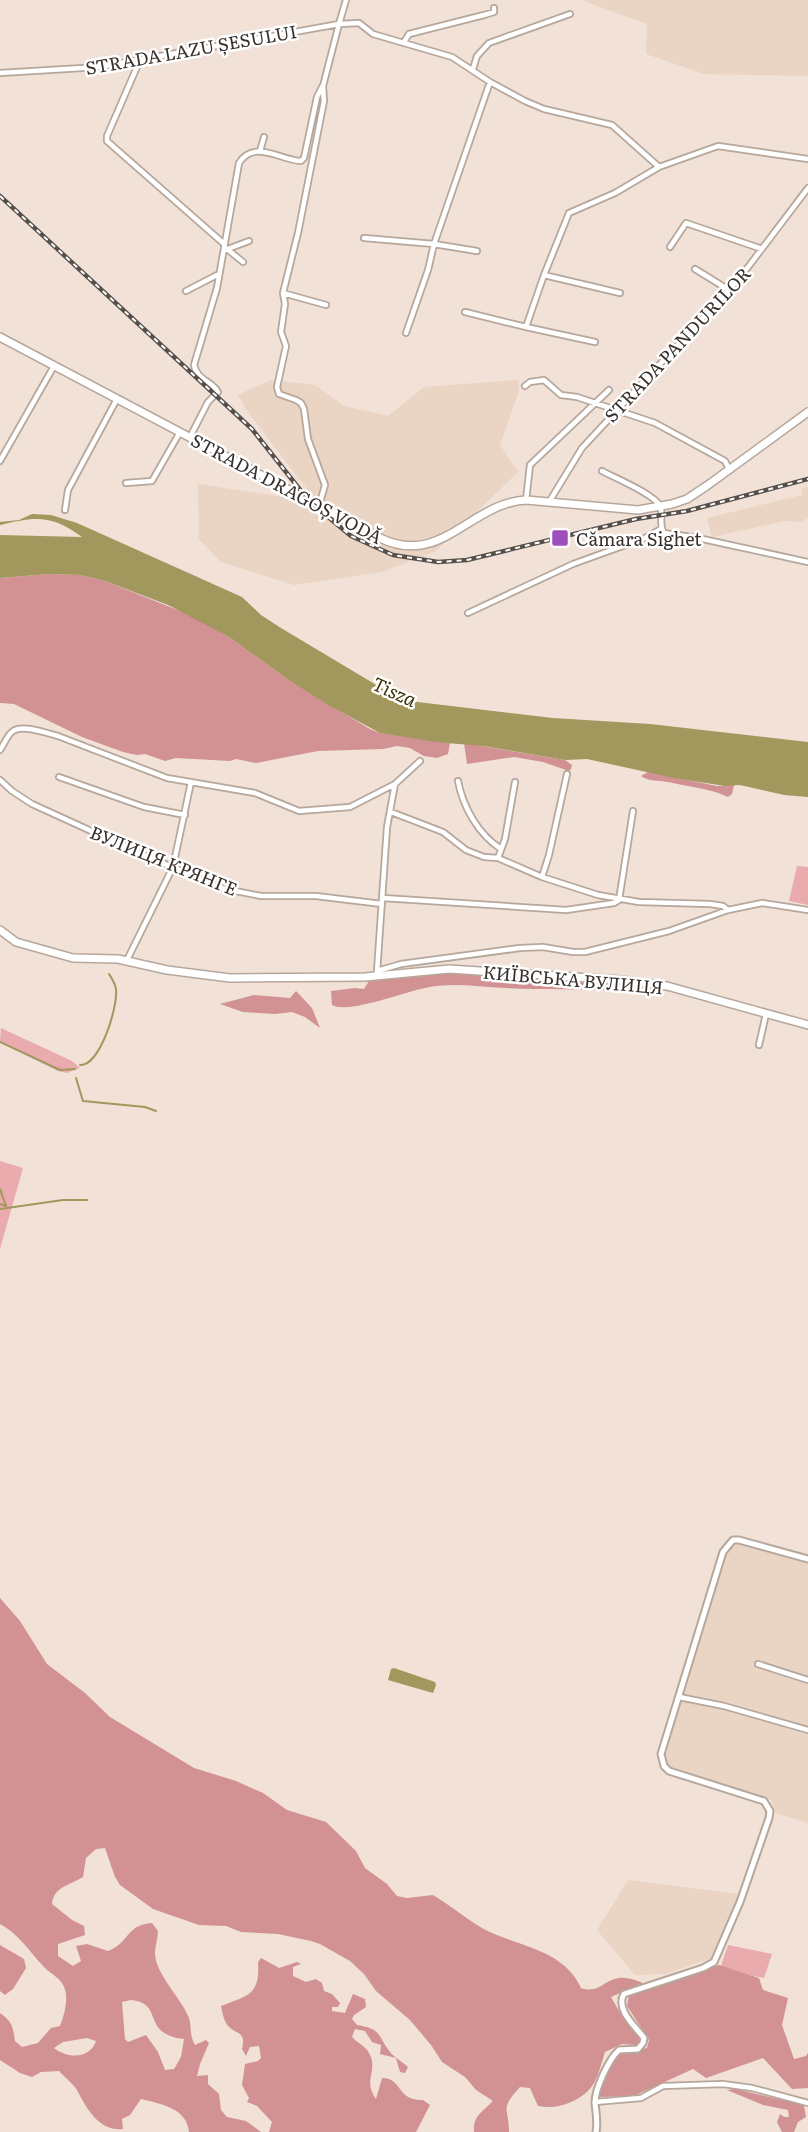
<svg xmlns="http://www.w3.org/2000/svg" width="808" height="2132" font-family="Literata,serif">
<rect width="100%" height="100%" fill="#f1e1d6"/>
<!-- built -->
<path fill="#ead4c4" d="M581,0H808V76L704,74L646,54L647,24Z
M271,380L315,385L344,406L388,416L424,387L518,380L519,391L500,445L518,472L436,551L382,572L294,585L221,562L199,539L198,484L298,499L310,493L250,415L238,395Z
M808,487V518L801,522L784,521L712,537L707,518L802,495V488Z
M742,1543L808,1562V1823L776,1813L771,1800L672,1769L667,1765L664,1758L724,1559L733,1545Z
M628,1880L739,1894L712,1958L665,1974L635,1975L597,1930Z"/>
<!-- green -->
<path fill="#e9abad" d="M797,866L808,867V905L789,901Z
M1,1028L72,1061L80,1068L67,1073L58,1071L0,1042Z
M0,1161L23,1168L0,1249Z
M728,1945L772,1954L764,1978L720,1969Z"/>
<!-- forest -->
<path fill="#d29193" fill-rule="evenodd" d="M48,574L81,575L105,581L195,617L229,637L293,683L370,729L380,733L450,743L448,754L437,758L424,756L410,748L397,746L383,749L318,751L256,763L236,759L230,761L176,758L165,761L145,754L137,755L123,752L82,737L14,704L0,703V578Z
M464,743L565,760L572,765L571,769L569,771L543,762L514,757L467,764Z
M648,772L717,786L734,785L732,794L728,797C712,789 686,786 668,782C658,780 650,782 641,776Z
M456,973L615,985L619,987L618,991C580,988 543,990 505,988C479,987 451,982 425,988C403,992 350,1014 332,1005L331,991L355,988L364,989L369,981Z
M296,991L312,1008L320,1028L305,1017L292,1012L275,1014L243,1012L220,1004L254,995L290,998Z
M0,1598L20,1621L47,1664L85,1693L110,1717L194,1768L236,1781L263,1793L287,1810L326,1822L356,1851L365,1868L387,1884L397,1896L407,1898L433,1895C450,1905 465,1918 482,1928C516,1947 563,1948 581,1988C600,1994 603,1980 619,1978C627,1977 635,1980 643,1983L611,1997L619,2011L641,2040L636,2045L622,2044L605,2052C597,2077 596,2091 571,2102C560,2107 550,2108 538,2106L530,2088L520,2087C499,2110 509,2107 509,2132H474C472,2117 483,2111 493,2101L476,2090L465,2077L442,2062L431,2045L410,2020L376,1991L364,1974L350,1961L320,1944L311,1941L278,1934L241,1932L226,1926L199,1925L153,1909L120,1885L115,1877L105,1848L96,1849L86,1858L83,1877C69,1886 54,1886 52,1904L72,1920L84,1926L85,1935L58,1944V1956L73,1966L81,1961L76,1946L87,1944L108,1951C130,1943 125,1925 152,1923L158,1931C158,1938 155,1946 155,1953C155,1974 182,1999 189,2018C192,2027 189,2035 195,2045L206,2040L209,2043L200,2064L197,2076L208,2075V2084L219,2094L221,2110L227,2117L246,2121L261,2132H189C187,2108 161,2104 141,2099L130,2115L122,2119L123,2129C99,2132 86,2107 78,2092C74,2084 65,2078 59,2071L41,2072L32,2077L20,2073L0,2060V2013C12,2021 13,2027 15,2041L22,2047L38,2043L51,2028L60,2026C64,2016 67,2004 66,1994C64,1978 51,1975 43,1966C28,1950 20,1935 0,1924ZM131,2000C165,2003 140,2034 184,2039L181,2057L174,2069L165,2070L158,2052L146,2035L128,2042L125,2039L122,2002ZM87,2038L96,2041C90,2059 68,2059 54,2048L63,2042Z
M0,1945L24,1959L26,1968L13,1989L5,1995L0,1991Z
M261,1958L279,1968L297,1962L301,1964L293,1967V1976L306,1982L316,1979L322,1983L324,1991L332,1994L340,2003L338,2007H332V2011L345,2013L353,1994L365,1999L366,2007L354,2015L352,2019L357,2025C382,2029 377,2035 390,2052C395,2058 403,2062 408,2067L405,2073L400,2072L396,2058L380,2054L381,2045L372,2042L365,2031L355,2029L352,2037C357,2043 366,2046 369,2053C379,2070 362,2080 376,2099L382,2078C403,2078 396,2101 423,2100L430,2105L416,2132H269L272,2122L257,2106L247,2102L249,2098L242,2085L245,2064L258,2061L261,2058L259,2046L250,2047L246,2056L242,2049C247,2029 234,2036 226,2023C223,2018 222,2011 221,2006C249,1995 260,1995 258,1962Z
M719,1965L759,1978L763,1990L788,1998L782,2025L794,2059L806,2056L808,2053V2088L792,2089L763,2058L706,2078L693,2069L634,2096L598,2097L610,2064L619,2053L647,2048L649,2040L627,2006L629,1995Z
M735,2089L800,2104L804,2106L806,2117L798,2122L794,2132H782L777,2122L780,2114L784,2117H789L788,2110L763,2105L727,2090Z"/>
<!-- water -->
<path fill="#a2975d" d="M32,514L51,515L77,523L242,597L261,615L281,628L388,692L409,701L553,718L650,724L808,742V797L784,795L740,785L725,786L674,778L587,759L565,760L483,746L435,742L380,733L330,706L293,683L229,637L168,605L105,581L81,575L48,574L0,578V535L82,537C52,515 36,516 0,525V522L19,520Z
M394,1668L435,1682L436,1685L433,1693L388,1680L391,1669Z"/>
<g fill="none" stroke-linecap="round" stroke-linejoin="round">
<!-- stream -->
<path stroke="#a2975d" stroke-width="2" d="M0,1042L60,1070L75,1069
M80,1065C100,1066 118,1007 116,989C115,983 112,979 109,974
M76,1078L83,1101L145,1107L156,1111
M0,1189L6,1206L0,1204
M0,1209L63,1200H87"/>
<defs>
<path id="minor" d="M404,42L409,34L484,15L494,12V8
M140,60L107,136V141L223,243
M473,69L477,56L489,43L570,14
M0,73L99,67L339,24L346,0
M260,151L264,137
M659,167L718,146L808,159
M364,238L434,244L490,82
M670,247L686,223L762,249
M227,249L243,262
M225,250L249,241
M695,269L729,290
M544,275L620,293
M186,291L217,275
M283,293L326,305
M526,327L595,342
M406,333L428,270L434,244L477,251
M525,386L530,382L544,380L561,395L577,397L655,423L725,461L729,469
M190,437L208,402L218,392C212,381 197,380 194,365L217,288L239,163C254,139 280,160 301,161L304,158L317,97L322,87
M0,461L54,366
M602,471C615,478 654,494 660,506C664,515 658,524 664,533L698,538L808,562
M126,483L152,481L180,432
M526,500L530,465L609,390
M549,502L582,448L739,279L808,188
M319,506L325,485L308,439L304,409L301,403L296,400L279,394L277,387L286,346L281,332L285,304L283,293L298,233L324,101L323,86L339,24L359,23L373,34L452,57L490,82L525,101L544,109L612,125L659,167L615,193L569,213L544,275L526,327L465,312
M65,510L68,490L117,399
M468,613L573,564L645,538L661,529
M0,750C4,745 7,735 13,731C23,724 46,733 58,736L167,778L255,793L299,811L350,807L395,784L420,761
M59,777L144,807L185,815
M0,780L12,791L32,804L146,856L225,889L261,896H316L382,904
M458,781C463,807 478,834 501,849
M391,812L443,832L466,850L484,857L498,858L542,877L598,895L639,902L710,904L723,906L728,910
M498,858L505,839L515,782
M542,877L549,855L567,774
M383,898L566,910L614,903L619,900L633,811
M127,960L173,867L191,782
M377,971L401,964L520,948L543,947L573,952H585L669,931L728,910L762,903L808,910
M377,972L387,827L395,784
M759,1045L766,1014
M758,1664L808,1680
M679,1697L724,1706L808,1730
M595,2102L641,2098L663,2086L723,2084L752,2088L808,2103"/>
<path id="tertiary" d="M596,2132C598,2122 596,2113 595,2103C595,2088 609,2059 619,2050L638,2049L643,2043L644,2038C635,2026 615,2009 624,1994L703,1968L714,1962L740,1902L769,1818L770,1811L764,1801L669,1771L664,1766L661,1754L723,1552L733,1540H739L808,1559"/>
<path id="primary" d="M0,337L380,538C441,568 470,503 526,500L638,510L672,504L687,499L708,485L808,412
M0,930L16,942L73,958L118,959L167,970L230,978L365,977L449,969L621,980L667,986L808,1025"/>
</defs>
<!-- minor casing -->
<use href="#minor" stroke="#b6a79c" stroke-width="8"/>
<!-- tertiary casing -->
<use href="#tertiary" stroke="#b6a79c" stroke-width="9"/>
<!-- primary casing -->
<use href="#primary" stroke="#b6a79c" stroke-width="10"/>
<!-- minor -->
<use href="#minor" stroke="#fff" stroke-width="4.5"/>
<!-- tertiary -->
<use href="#tertiary" stroke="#fff" stroke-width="5"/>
<!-- primary -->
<use href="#primary" stroke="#fff" stroke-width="7"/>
<defs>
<path id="rail" d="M0,196L252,429L309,501L351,536L393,555L438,562L467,560L636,519L687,511L808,479"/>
</defs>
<!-- rail casing -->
<use href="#rail" stroke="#564f4a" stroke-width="4.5"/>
<!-- rail -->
<use href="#rail" stroke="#fff" stroke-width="2" stroke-dasharray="5" stroke-linecap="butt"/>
</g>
<!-- markers -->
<rect fill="#9f4ebd" stroke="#fff" stroke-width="2.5" x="551" y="529" width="18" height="18" rx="3.5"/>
<g text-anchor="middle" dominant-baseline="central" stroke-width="5" stroke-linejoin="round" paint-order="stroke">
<!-- street labels -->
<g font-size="18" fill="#37312d" stroke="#fff">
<text transform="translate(191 49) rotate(-10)">STRADA LAZU ȘESULUI</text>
<text transform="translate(677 344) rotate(-47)">STRADA PANDURILOR</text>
<text transform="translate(287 488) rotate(28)">STRADA DRAGOȘ VODĂ</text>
<text transform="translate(164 860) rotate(22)">ВУЛИЦЯ КРЯНГЕ</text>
<text transform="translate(573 979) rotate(5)">КИЇВСЬКА ВУЛИЦЯ</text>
</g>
<!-- poi labels -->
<g font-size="18" fill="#37312d" stroke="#fff" text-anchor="start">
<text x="576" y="538">Cămara Sighet</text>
</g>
<!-- water labels -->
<g font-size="19" font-style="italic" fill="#3a3200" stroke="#fff">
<text transform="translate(395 691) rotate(24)">Tisza</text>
</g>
</g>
</svg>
